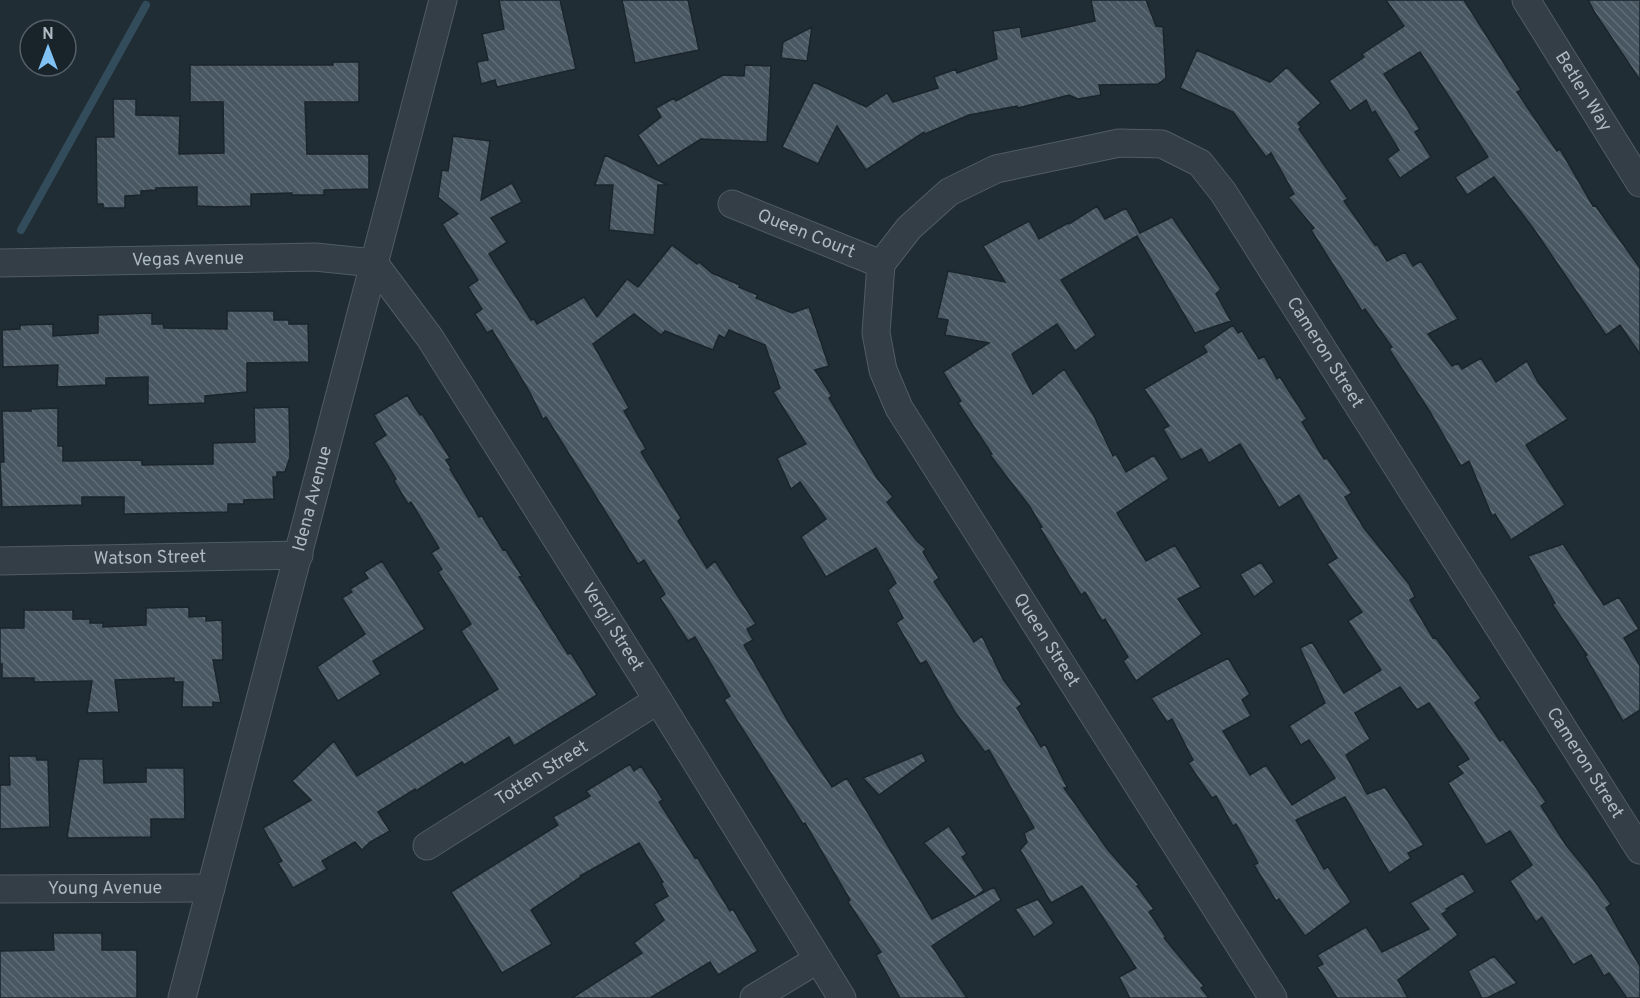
<svg xmlns="http://www.w3.org/2000/svg" width="1640" height="998" font-family="Overpass,sans-serif">
<defs>
<pattern id="building-back-hatch" width="6" height="6" patternUnits="userSpaceOnUse" patternTransform="scale(1.5)"><rect width="6" height="6" fill="#485761"/><path d="M-1 5l2 2M0 0l6 6M5-1l2 2" fill="none" stroke="#606d76"/></pattern>
</defs>
<rect width="100%" height="100%" fill="#202d35"/>
<g fill="none" stroke-linecap="round" stroke-linejoin="round">
<!-- stream -->
<path stroke="#334c5c" stroke-width="8" d="M21,230L146,5"/>
</g>
<!-- building -->
<path fill="url(#building-back-hatch)" stroke="#1b252c" stroke-width="1.5" d="M499,0H560L576,69L497,87L495,80L481,84L477,62L488,60L482,34L504,29Z
M622,0H688L699,50L635,63Z
M1091,0H1146L1156,26L1163,27L1166,78L1158,84L1099,85L1101,95L1078,99L1069,95L1018,108L1017,106L969,115L925,134L924,132L866,170L837,126L818,164L782,147L814,82L866,107L887,93L893,102L938,88L934,77L956,69L957,73L997,59L993,31L1020,27L1022,37L1095,21Z
M1386,0H1464L1521,90L1517,92L1557,151L1560,149L1593,206L1595,205L1640,268V354L1620,325L1606,335L1533,228L1494,177L1467,195L1455,177L1488,157L1420,52L1384,74L1420,129L1415,132L1431,157L1400,178L1387,159L1399,150L1375,111L1372,113L1366,100L1350,111L1329,81L1364,57L1362,54L1404,26Z
M1588,0H1640V80L1595,13Z
M812,27L807,61L781,58L783,42Z
M1197,50L1270,82L1287,67L1321,103L1298,123L1301,127L1299,129L1348,199L1344,201L1375,245L1377,244L1387,261L1405,252L1413,266L1421,261L1458,319L1428,334L1452,366L1458,363L1462,369L1481,358L1496,382L1527,361L1538,382L1568,419L1526,445L1565,505L1511,540L1495,514L1492,516L1469,461L1461,466L1430,412L1389,349L1392,347L1365,309L1362,311L1311,230L1314,228L1288,197L1294,194L1271,153L1266,157L1233,112L1180,88Z
M333,62H359V102H305L307,154H369V189L324,190V195H292V193L251,194V206L224,207L197,206V187L156,188V190L141,191V195L125,196V208H103V204H97L96,137H114L113,99H136V115L180,116L179,154L224,153L223,102H190V65H333Z
M745,65L771,66L767,142L701,139L658,166L638,135L661,117L656,108L674,98L676,101L723,75L744,76Z
M453,136L490,141L481,200L512,183L522,202L491,218L507,242L489,254L531,320L534,319L537,324L584,297L597,317L627,279L638,287L672,245L697,264L699,262L712,273L740,285L739,287L758,295L756,298L792,313L809,307L829,366L815,370L832,396L829,398L877,478L893,497L887,502L917,541L926,549L923,552L939,578L934,582L974,642L982,636L1003,679L1022,704L1017,708L1041,747L1045,744L1067,787L1064,788L1108,850L1139,885L1137,886L1154,909L1149,912L1166,937L1164,938L1204,986L1201,988L1209,998H1130L1119,977L1136,968L1082,886L1051,903L1020,850L1027,842L1024,833L1034,828L989,750L985,752L955,712L926,661L920,664L896,623L903,618L888,590L896,583L876,548L826,577L801,537L826,519L800,482L791,489L777,458L806,444L773,392L780,388L765,345L729,330L725,338L719,335L713,350L665,331L661,335L634,314L593,344L629,408L624,411L646,449L641,452L681,518L678,521L707,568L715,561L756,624L747,629L753,640L744,645L788,721L832,787L847,778L932,919L975,897L924,843L949,826L967,854L962,857L984,890L975,897L994,887L1001,900L932,946L967,998H900L876,955L881,952L848,902L850,900L805,823L803,824L724,700L730,696L695,637L688,641L660,598L665,594L644,560L638,564L546,417L543,419L529,391L492,330L487,333L475,314L482,309L468,287L478,280L442,224L458,214L438,197L442,170L448,171Z
M605,155L668,185H658L654,235L609,230L613,185H595Z
M1097,206L1105,219L1126,208L1140,233L1172,217L1221,289L1216,294L1231,321L1195,333L1137,236L1061,280L1096,335L1075,351L1057,324L1012,354L1033,394L1064,369L1093,414L1113,456L1116,454L1126,472L1154,455L1169,479L1117,513L1146,561L1175,545L1201,587L1178,599L1202,634L1136,681L1123,661L1128,657L1105,619L1102,621L1085,592L1081,595L1040,528L1042,527L1030,507L990,455L992,454L958,403L961,401L943,372L989,343L945,335L948,320L937,318L948,271L1005,282L983,246L1029,221L1039,239L1068,223L1069,224Z
M227,311H274V320H289V324H308L309,362L247,363V392L205,396V403L148,405V377L106,378V385L57,387L58,365L3,367L2,330L20,329V325L53,324V336L98,333V315L152,313V324H163L164,328L227,329Z
M1233,325L1238,333L1242,331L1259,359L1264,356L1277,379L1280,377L1307,419L1302,422L1324,459L1327,458L1352,493L1345,497L1364,528L1409,584L1415,597L1410,600L1433,638L1435,637L1481,698L1475,703L1500,741L1503,739L1546,802L1541,806L1566,845L1589,873L1611,904L1606,908L1640,966V998H1627L1609,973L1604,976L1591,955L1573,965L1542,917L1536,922L1510,881L1532,865L1510,831L1486,845L1448,783L1463,773L1457,766L1469,759L1429,703L1417,710L1400,687L1355,713L1370,739L1346,755L1367,794L1385,787L1424,845L1408,853L1411,858L1389,873L1345,797L1296,820L1324,869L1328,867L1351,902L1305,936L1279,899L1276,901L1254,865L1258,863L1236,824L1233,826L1216,796L1212,798L1188,763L1193,760L1172,719L1167,722L1151,698L1228,658L1250,694L1242,700L1251,716L1223,731L1250,775L1266,765L1292,805L1335,778L1309,740L1301,745L1289,726L1325,703L1300,648L1312,642L1344,693L1381,670L1348,621L1362,612L1327,564L1337,558L1299,495L1279,508L1240,444L1209,463L1201,449L1181,460L1163,429L1169,426L1144,389L1207,352L1203,346Z
M407,395L420,415L422,414L450,458L446,460L451,468L450,469L479,517L482,516L503,550L505,549L522,576L519,577L568,654L571,653L597,695L514,746L509,737L464,765L462,762L416,791L415,789L378,812L390,831L370,842L362,850L355,842L322,861L327,869L293,888L278,863L282,861L263,828L311,800L292,781L334,741L357,776L498,689L461,631L471,624L438,572L442,569L431,553L439,548L411,502L408,504L394,481L396,479L374,443L386,435L374,415Z
M289,407L290,457L285,472H277V477H273L274,499L244,500V504H228V512L124,514V497H82V505L2,507L0,462H4L2,411H31V409L58,408V446H63V461L142,460V465L213,464V443L255,442L254,408Z
M1563,544L1604,605L1619,597L1639,629L1624,638L1640,666V710L1623,721L1585,656L1587,655L1552,604L1555,603L1528,556Z
M382,561L425,629L373,661L381,674L338,701L317,667L365,634L342,598L352,592L350,589L368,578L364,572Z
M1261,562L1274,582L1254,597L1240,574Z
M189,607V617L206,616V621L222,620L223,660H213L221,703L213,702V707H182L183,682H174V678L115,680L119,712L87,713L92,681L34,682V678H2V664H0V628H24V610H73V619H90V623H103V627L146,625V608Z
M922,753L926,761L879,795L863,778Z
M9,756H36L37,760H48L50,827L0,829V785H10Z
M79,759H103L104,783L146,782V768H184L185,819H151V837L67,838Z
M630,764L634,771L641,766L663,800L659,802L695,858L697,857L730,911L733,909L758,951L718,975L710,962L650,998H572L642,953L634,943L664,920L654,904L668,896L661,883L663,882L639,843L580,876L581,877L531,910L552,944L502,973L451,892L558,825L553,817L590,796L586,791Z
M1463,873L1475,892L1446,909L1447,911L1442,914L1458,935L1398,980L1408,998H1337L1317,967L1323,964L1317,955L1366,927L1382,952L1429,929L1410,903Z
M1038,899L1054,923L1034,937L1015,909Z
M53,933H102V950H137V998H0V951L54,950Z
M1494,956L1517,983L1487,998H1482L1468,971Z"/>
<g fill="none" stroke-linecap="round" stroke-linejoin="round">
<defs>
<g id="minor">
<path id="s1" d="M1526,0L1640,183"/>
<path id="s2" d="M732,204L881,264"/>
<path id="s3" d="M0,263L315,257L374,263L430,338L658,700L842,998"/>
<path id="s4" d="M881,264L909,228L949,192L996,169L1119,143L1162,144L1200,163L1223,192L1640,850"/>
<path id="s5" d="M881,264L876,333L883,370L899,408L1273,998"/>
<path id="s6" d="M0,561L299,555"/>
<path id="s7" d="M427,846L658,700"/>
<path id="s8" d="M0,889L211,888"/>
<path id="s9" d="M182,998L443,0"/>
<path d="M754,998L817,960"/>
</g>
</defs>
<!-- minor casing -->
<use href="#minor" stroke="#515c64" stroke-width="29"/>
<!-- minor -->
<use href="#minor" stroke="#333e46" stroke-width="27"/>
</g>
<g text-anchor="middle" dominant-baseline="central" stroke-width="6" stroke-linejoin="round" paint-order="stroke">
<!-- street labels -->
<g font-size="18" fill="#adb9c3" stroke="#19232a">
<text stroke="none"><textPath href="#s1" startOffset="108">Betlen Way</textPath></text>
<text stroke="none"><textPath href="#s2" startOffset="80">Queen Court</textPath></text>
<text stroke="none"><textPath href="#s3" startOffset="188">Vegas Avenue</textPath></text>
<text stroke="none"><textPath href="#s4" startOffset="590">Cameron Street</textPath></text>
<text stroke="none"><textPath href="#s9" startOffset="516">Idena Avenue</textPath></text>
<text stroke="none"><textPath href="#s6" startOffset="150">Watson Street</textPath></text>
<text stroke="none"><textPath href="#s3" startOffset="810">Vergil Street</textPath></text>
<text stroke="none"><textPath href="#s5" startOffset="423">Queen Street</textPath></text>
<text stroke="none"><textPath href="#s4" startOffset="1076">Cameron Street</textPath></text>
<text stroke="none"><textPath href="#s7" startOffset="136">Totten Street</textPath></text>
<text stroke="none"><textPath href="#s8" startOffset="105">Young Avenue</textPath></text>
</g>
</g>
<!-- north arrow -->
<g transform="translate(48 48)"><circle r="28" fill="#19232a" stroke="#545f67" stroke-width="1.5"/>
<path d="M0-4.5L10 22L0 15L-10 22Z" fill="#81c2f4"/>
<text y="-9" font-size="16" font-weight="bold" text-anchor="middle" fill="#adb9c3">N</text>
</g>
</svg>
